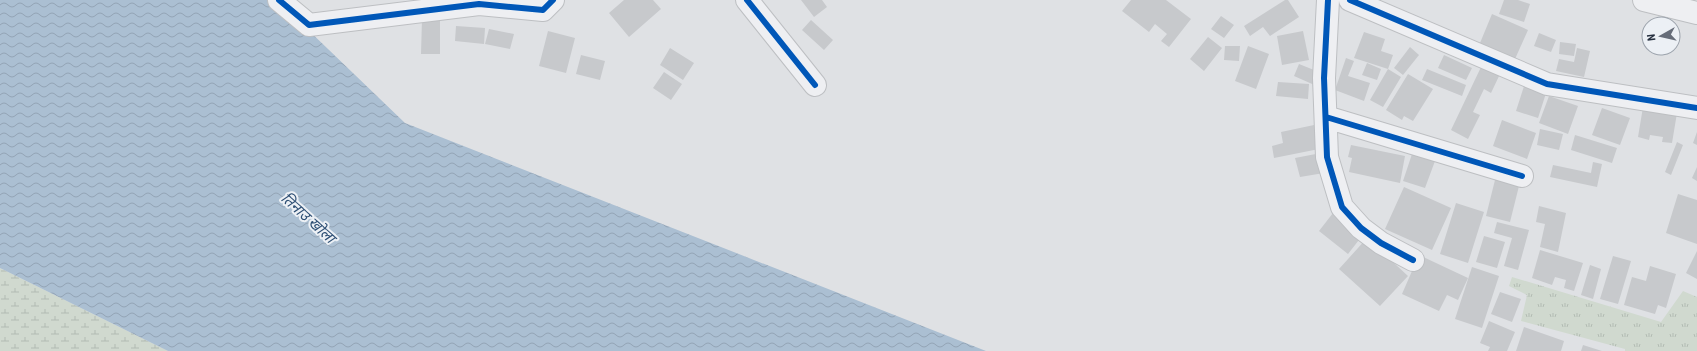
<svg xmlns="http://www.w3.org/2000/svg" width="1697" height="351" font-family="'Roboto Condensed','Noto Sans Devanagari',sans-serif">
<defs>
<pattern id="grass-tufts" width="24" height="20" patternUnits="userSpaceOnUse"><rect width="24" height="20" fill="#d0d9cf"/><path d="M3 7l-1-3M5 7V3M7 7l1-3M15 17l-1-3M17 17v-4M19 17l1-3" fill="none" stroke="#b2bbb3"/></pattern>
<pattern id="wetland-marsh" width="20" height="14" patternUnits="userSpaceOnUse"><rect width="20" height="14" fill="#d0d9cf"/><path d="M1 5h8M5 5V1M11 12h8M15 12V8" fill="none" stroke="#b2bbb3"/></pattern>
<pattern id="water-waves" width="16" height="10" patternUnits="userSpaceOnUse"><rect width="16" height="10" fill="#abbfd2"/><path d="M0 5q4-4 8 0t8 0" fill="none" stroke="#93a4b5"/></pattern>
</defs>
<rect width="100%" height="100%" fill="#dfe1e4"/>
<!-- grass -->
<path fill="url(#grass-tufts)" d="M1512,277L1661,322L1683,291L1697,297V351H1625V349L1521,321L1527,295L1509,286Z"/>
<!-- wetland -->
<path fill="url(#wetland-marsh)" d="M0,268L168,351H0Z"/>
<!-- water -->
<path fill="url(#water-waves)" d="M0,0H277L405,123L986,351H168L0,268Z"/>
<!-- building -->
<path fill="#c7c9cc" d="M624,0H653L661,9L629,37L609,13Z
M801,0H822L827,7L814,17Z
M1131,0H1166L1191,19L1169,47L1161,41L1167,34L1155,24L1149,32L1122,11Z
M1285,0H1288L1299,17L1270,36L1263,27L1250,36L1244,26Z
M1504,0H1518L1530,4L1524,22L1499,14Z
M1492,14L1528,30L1515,59L1480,43Z
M1221,16L1234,25L1224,38L1211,29Z
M422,19H440V54H421Z
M811,20L833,40L824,50L802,30Z
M456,26L485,28L484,44L455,41Z
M489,29L514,34L510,49L485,44Z
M548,31L575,38L566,73L539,66Z
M1303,31L1309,60L1282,65L1277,36Z
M1364,32L1385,39L1381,51L1393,55L1388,69L1354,58Z
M1539,33L1556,40L1551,52L1534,46Z
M1208,37L1222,48L1204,71L1190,59Z
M1560,42L1576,44L1574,56L1559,54Z
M1225,46H1240L1239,61L1224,60Z
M1248,46L1269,54L1256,89L1235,81Z
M1410,47L1419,55L1403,75L1394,68Z
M670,48L694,63L683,80L660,65Z
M1577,48L1590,51L1584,77L1556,71L1559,59L1574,62Z
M581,55L605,61L600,80L576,74Z
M1444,55L1472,68L1466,80L1438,68Z
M1346,58L1354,61L1348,76L1370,83L1364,101L1335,90Z
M1367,63L1381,69L1377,80L1362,75Z
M1299,64L1324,74L1319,87L1294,76Z
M1482,65L1500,74L1491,93L1484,89L1473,112L1480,115L1468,139L1451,130Z
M1388,69L1401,77L1383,107L1370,100Z
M1427,69L1466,85L1462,96L1422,80Z
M664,72L682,84L671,100L653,88Z
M1408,74L1433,89L1413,121L1404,116L1402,120L1386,110Z
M1526,80L1548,87L1538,118L1516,111Z
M1278,82L1309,84L1308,99L1276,96Z
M1549,96L1578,106L1568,134L1539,123Z
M1643,107L1677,113L1672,143L1662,142L1663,137L1650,135L1649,140L1638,137Z
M1602,108L1630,118L1620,145L1592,135Z
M1502,120L1536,133L1527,159L1493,146Z
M1314,125L1319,149L1274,158L1272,146L1283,143L1281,132Z
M1540,129L1563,134L1559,150L1537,145Z
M1697,132V145L1693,143Z
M1575,135L1617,148L1612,163L1571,150Z
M1677,142L1683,145L1671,175L1665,172Z
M1351,145L1405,156L1400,183L1349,172L1352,158L1348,157Z
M1321,153L1324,173L1300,177L1295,158Z
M1412,154L1435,161L1425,188L1403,181Z
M1593,162L1602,164L1597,187L1550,177L1553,165L1591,173Z
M1697,167V181L1692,178Z
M1497,172L1521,178L1510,222L1486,216Z
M1404,187L1451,208L1432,250L1385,229Z
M1678,194L1697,200V244L1666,233Z
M1456,203L1484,212L1468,263L1440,254Z
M1539,206L1566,213L1558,252L1540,247L1545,224L1536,222Z
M1333,213L1362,236L1348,254L1319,231Z
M1497,222L1529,230L1518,270L1504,266L1512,238L1494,233Z
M1484,236L1505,242L1497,268L1476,262Z
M1367,238L1408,276L1380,306L1339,269Z
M1540,250L1583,263L1574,291L1564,288L1566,280L1555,277L1552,285L1532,278Z
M1697,251V279L1686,273Z
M1419,255L1468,278L1458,300L1447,295L1439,311L1402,294Z
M1613,256L1631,261L1618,304L1600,299Z
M1590,265L1601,269L1593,299L1581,295Z
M1650,266L1676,274L1666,308L1658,305L1655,314L1624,305L1632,277L1646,281Z
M1472,267L1499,276L1482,328L1455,319Z
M1500,292L1521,299L1512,322L1491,314Z
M1489,321L1515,332L1507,351H1488L1490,347L1480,343Z
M1524,327L1564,341L1561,351H1516Z
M1583,345L1602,351H1581Z"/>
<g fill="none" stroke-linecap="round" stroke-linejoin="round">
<defs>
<path id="minor" d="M279,0L309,25L479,4L543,10L553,0
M747,0L815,85
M1328,0L1324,78L1327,157L1342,207L1361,228L1381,243L1413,260
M1350,0L1547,84L1697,108
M1644,0L1697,13
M1326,117L1522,176"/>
</defs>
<!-- minor casing -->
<use href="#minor" stroke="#bdbfc2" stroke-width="24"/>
<!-- minor -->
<use href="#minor" stroke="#eeeff2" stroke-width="22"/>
<defs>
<path id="cycleway" d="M279,0L309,25L479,4L543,10L553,0
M747,0L815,85
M1328,0L1324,78L1327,157L1342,207L1361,228L1381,243L1413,260
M1350,0L1547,84L1697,108
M1326,117L1522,176"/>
</defs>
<!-- cycleway casing -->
<use href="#cycleway" stroke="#ecf0f5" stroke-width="8"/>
<!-- cycleway -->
<use href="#cycleway" stroke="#0057b8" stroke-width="6"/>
</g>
<g text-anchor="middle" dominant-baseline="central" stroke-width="4" stroke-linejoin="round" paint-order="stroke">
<!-- water labels -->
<g font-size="15" font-style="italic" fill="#2e4f74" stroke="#ecf0f5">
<text transform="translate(308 218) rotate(42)">तिनाउ खोला</text>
</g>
</g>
<!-- north arrow -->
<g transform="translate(1661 36) rotate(262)"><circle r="19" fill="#ecf0f5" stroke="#9ca3ac"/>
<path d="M0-3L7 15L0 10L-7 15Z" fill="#666d79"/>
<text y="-6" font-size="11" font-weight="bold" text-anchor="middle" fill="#252f3f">N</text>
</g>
</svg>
